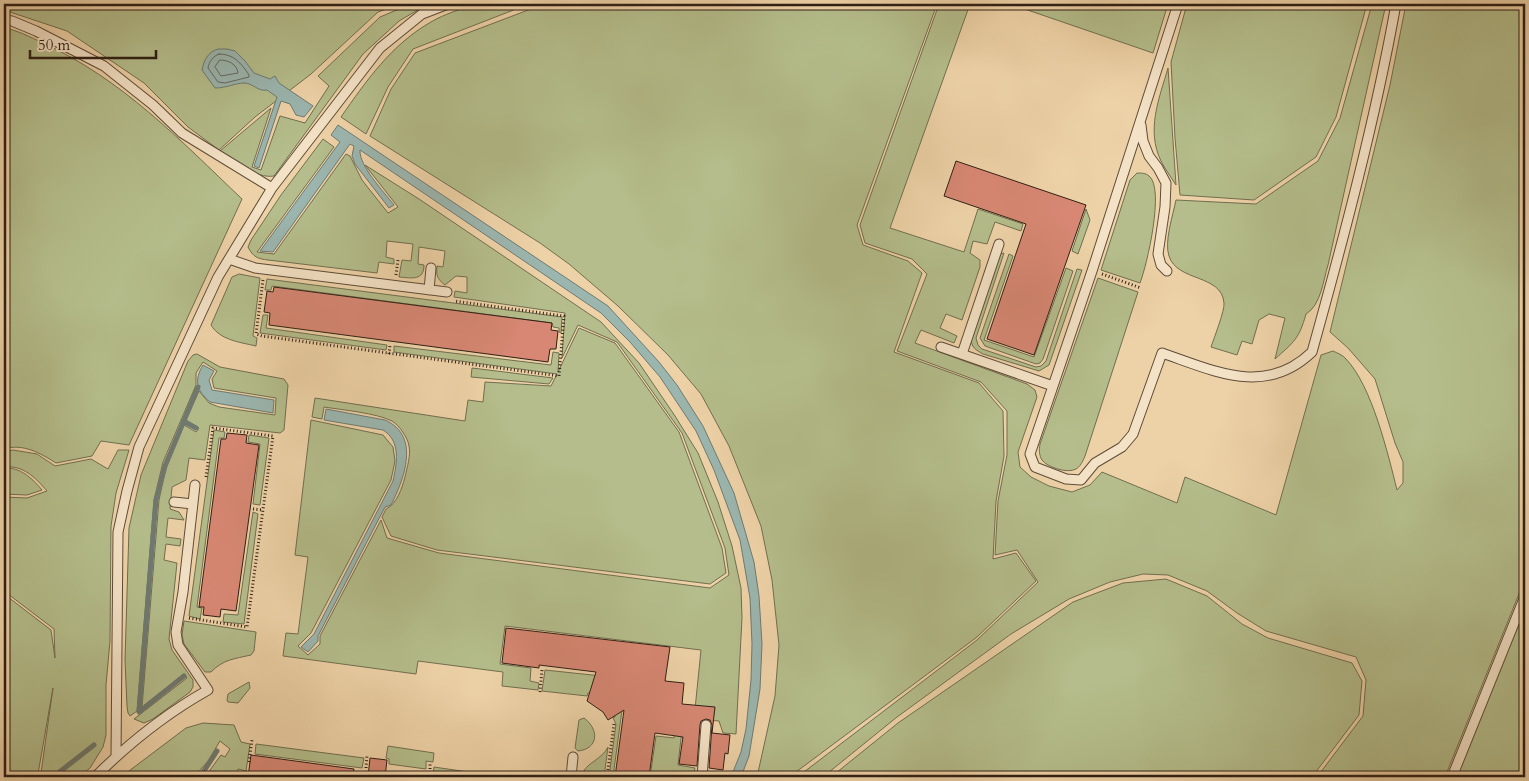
<svg xmlns="http://www.w3.org/2000/svg" width="1529" height="781" font-family="Cardo,serif">
<rect width="100%" height="100%" fill="#eed2a7"/>
<filter id="stains"><feTurbulence type="fractalNoise" baseFrequency=".004" numOctaves="4"/><feColorMatrix values="0 0 0 0 .2 0 0 0 0 .09 0 0 0 0 .02 0 0 0 .5 -.17"/></filter>
<radialGradient id="worn" r=".72"><stop offset=".6" stop-color="#630" stop-opacity="0"/><stop offset="1" stop-color="#630" stop-opacity=".3"/></radialGradient>
<!-- green -->
<path fill="#b4bd8b" stroke="#716e50" d="M4,4H400L378,12L311,74L255,117L219,150L188,127L144,83L67,31L4,10Z
M411,4H428L399,21L363,54L274,176C256,179 235,161 220,151L271,108L252,167L261,170L280,116L305,123L329,86L318,76L380,17Z
M474,4H529L413,49L388,87L366,134L341,117C366,81 392,44 431,22C444,14 460,10 474,4Z
M544,4H937L857,225L863,245L908,261L922,273L894,352L979,383L1003,411L1004,456L996,501L993,559L1016,553L1036,581L977,637L796,772L785,777H757L775,696L779,645L772,580L761,526L729,446L701,394L668,355L618,306L569,264L540,243L370,136L391,89L415,53Z
M939,4H970L890,228L964,252L978,209L1023,224L1021,231L995,222L987,244L973,241L970,253L980,260V267L962,320L946,314L940,328L957,336L954,343L921,330L915,343L1027,384L1035,390L1037,397L1018,452L1020,467L1031,477L1049,486L1072,492L1090,485L1102,472L1177,503L1185,477L1276,515L1321,355L1333,351C1337,353 1343,355 1346,359C1372,386 1388,454 1397,490L1403,483V462L1395,443L1375,379L1348,348L1330,332L1390,85L1406,4H1525V579L1445,777H1317L1363,716L1366,680L1356,657L1266,631L1237,613L1207,591L1168,575L1143,574L1110,582L1069,599L1011,634L897,717L823,777H793L800,775L977,640L1038,582L1017,550L995,555L998,501L1007,455V411L981,382L897,351L927,274L912,259L865,243L860,225Z
M1010,4H1168L1153,53Z
M1187,4H1367L1336,117L1316,157L1254,200L1180,195L1175,138L1171,62Z
M1372,4H1386L1328,265C1323,281 1321,305 1306,314C1299,339 1294,342 1275,359L1285,318L1269,314L1259,320L1252,344L1242,341L1237,355L1211,347C1214,338 1225,310 1224,303C1222,274 1177,282 1169,256C1164,242 1173,215 1176,200L1256,204L1318,161L1340,118Z
M4,28C17,30 30,37 43,43C122,79 180,140 242,199L129,445L101,441L92,456L56,463C40,453 23,443 4,449Z
M1168,68L1176,185C1171,177 1165,169 1161,161C1146,130 1159,99 1168,68Z
M323,139L334,147L257,252L274,254L346,154L350,156L362,180L388,213L398,207L365,165L419,199L601,322L639,363L675,416L698,453L718,502L732,546L741,588L742,618L736,734L723,733L719,721L694,719L701,650L505,626L500,664L531,668L530,681L539,683L538,690L502,686L503,672L418,661L416,674L283,656L286,633L298,634L308,557L295,555L311,420L383,435L393,447L395,461L391,480L311,633L298,646L308,655L320,644V636L381,520L387,538L439,553L710,588L729,575L725,548L682,433L617,342L578,325L562,358L565,313L454,297L455,291L467,293V277L456,276L445,285C437,279 436,275 437,266L443,267L445,251L419,247L418,264L424,265C424,281 412,278 399,277L402,260L411,261L413,244L387,241L386,257L394,259V264L379,262L377,273L268,260C258,259 253,257 248,247L251,240L281,195Z
M1137,173C1141,173 1146,173 1149,176C1165,188 1147,265 1140,283L1101,270L1130,180Z
M1086,209L1090,220L1078,254L1072,251Z
M1004,253L976,338L978,345L982,349L1036,367L1041,366L1046,361L1077,269L1082,270L1049,365L1039,371L983,354C976,350 972,348 971,340L1000,254Z
M1009,254L1013,256L984,340L1034,357L1066,268L1073,271L1043,359L1040,363L1036,364L985,346L980,338Z
M239,274L260,278L253,336L257,338L256,346C239,342 220,340 211,325L232,277Z
M1098,278L1138,292L1085,456C1083,461 1080,467 1076,469C1067,474 1047,467 1042,460C1039,455 1039,450 1040,444Z
M267,279L562,317L561,333L559,332V328L553,327L552,323L272,286L271,290H265Z
M263,315H268L266,328L387,345L386,350L260,333Z
M579,328L615,343L679,432L722,548L726,573L710,584L437,550L391,536L382,517L386,509C397,504 402,488 405,477C407,467 411,456 409,446C408,438 399,425 392,421C376,413 343,410 324,407L322,419L312,417L315,398L465,421L468,400L483,402L485,382L551,386L557,374L394,352V346L551,365L553,352L559,353L558,372Z
M197,354L220,367L284,379L288,385L284,430L280,433L210,425L205,460L189,458L186,480L172,487L170,509L179,512L184,520L168,518L166,537L181,539L180,546L166,544L164,560L177,563L169,639L172,650L193,680V687L190,692L153,719L144,723L134,719L187,678L184,674L142,707L159,500L166,467L184,425L196,432L199,428L186,420L199,391L209,403L219,407L275,415L276,398L214,388L212,379L217,371L203,362L196,373V385L163,462L154,500L137,711L130,716L128,713L127,706L125,660L129,528L141,475L188,361L193,355Z
M472,368L553,378L549,384L471,377Z
M214,430L225,432L224,438H219L197,607L202,608L200,619L189,616Z
M249,435L269,438L260,505L253,504L260,444L248,442Z
M13,450L37,454L55,466L91,459L108,469L118,450H129L116,493L111,526L110,641L106,685V735L103,747L90,768L79,777H39L41,773L53,688L38,774L36,777H4V594L51,630L55,658L54,629L4,591V497L27,498L47,491C35,477 23,465 4,467V452Z
M4,468C20,467 32,478 42,490L27,495L4,494Z
M253,512L258,514L244,624L223,622L224,614L238,615Z
M1166,579L1207,596L1242,624L1268,638L1352,663L1362,681L1359,715L1312,777H831L898,723L1073,602L1123,583Z
M1525,608V777H1456Z
M184,621L256,632L254,651L251,655C234,659 224,659 211,672H205L184,644L182,635Z
M545,670L630,679L593,693H588L587,696L542,691Z
M249,682L250,688L238,703L228,702L227,700L228,694Z
M614,700L626,710H622L613,777H609L616,724L613,718L615,717L613,710Z
M584,718C600,730 598,749 578,751L575,748L579,720Z
M676,720L683,721L678,765L695,768L693,777H650L656,736L674,738Z
M203,723L234,725L241,742L250,744L246,771L238,769L237,777H205L221,755L225,757L230,749L220,741L208,761L194,777H121L186,728Z
M256,744L364,758L362,768L255,754Z
M388,746L434,753L433,762L426,761V769L389,764V759L386,758Z
M608,747L604,777H581C584,763 602,760 608,747Z
M434,767L502,777H437V775H433Z"/>
<!-- water -->
<path fill="#9bb6af" stroke="#6f7a71" d="M218,49H227L235,51L245,61L254,73L270,79L275,76L279,83L313,106L304,117L296,115L290,104L281,101L259,168L254,166L277,97L267,90C258,92 253,83 244,83C235,83 227,88 215,88L202,70C204,60 208,52 218,49Z
M338,125L608,306L659,362L677,385L703,426L734,493L754,562L759,596L762,644L760,689L749,756L741,777H731L741,752L746,729L751,680L752,644L750,598L740,540L714,470L696,431L660,377L630,342L601,313L360,150C359,166 384,192 394,205L389,208L355,164L352,156L354,146L350,144L273,252L260,251L340,142L331,135Z
M203,365L214,371L209,380L212,390L274,400L273,413L210,402C196,390 194,380 203,365Z
M326,409L385,420C421,436 404,479 391,505L385,507L318,636V641L308,652L301,647L314,634L393,481C397,463 401,441 383,430L324,420Z"/>
<g fill="none" stroke-linecap="round" stroke-linejoin="round">
<!-- shore -->
<path stroke="#646a62" stroke-width="1" d="M219,54C234,54 241,63 249,75V77L225,83L218,82L208,68C209,62 213,56 219,54Z
M220,60C228,60 237,64 238,73L221,76L215,67Z"/>
<!-- stream -->
<path stroke="#6f7a71" stroke-width="5" d="M183,421L196,428
M184,676L139,712L156,500L165,466L198,387
M53,777L94,745
M200,777L217,751"/>
</g>
<!-- building -->
<path fill="#d78773" stroke="#2e1f14" d="M956,161L1086,205L1034,355L987,339L1026,224L944,196Z
M274,287L552,323L551,330L558,331L556,349H550L548,362L269,325L270,313L264,312L267,291L273,292Z
M227,433L247,435L246,443L259,445L236,611L221,609L220,617L203,615L204,607H199L221,439H226Z
M506,628L670,647L665,681L684,683L682,704L715,707L712,733L730,735L728,754L725,753L723,770L709,768L712,725L710,720L706,719L701,721L700,725L697,766L679,764L683,737L655,733L649,777H615L624,710L608,720L603,712L587,701L596,672L539,665V668L502,663Z
M251,755L354,769L353,777H248Z
M370,758L387,760L385,777H368Z"/>
<g fill="none" stroke-linecap="round" stroke-linejoin="round">
<defs>
<path id="service" d="M1178,4L1092,271L1030,454L1035,467L1066,479L1081,480L1095,463L1122,447L1133,434L1162,353C1215,371 1265,397 1312,352C1344,237 1375,121 1396,4
M4,20L12,21L36,31L104,66L153,105L182,133L272,188
M1141,125L1143,141L1149,156L1158,168L1166,183L1165,207L1158,254L1161,265L1167,271
M229,259L255,268L447,292
M429,290L431,268
M941,347L1053,386
M962,354L999,244
M174,502L193,504
M116,756L118,532L127,491L139,447L218,277L272,188L380,48L422,14L448,4
M95,777C128,744 167,713 208,690L178,645L176,632L183,592L195,485
M571,777L573,757
M702,777L706,725
M1452,777L1525,596"/>
</defs>
<!-- service casing -->
<use href="#service" stroke="#5e4c39" stroke-width="11"/>
<!-- path -->
<path stroke="#2e1f14" stroke-width="3" stroke-dasharray="1 2.5" stroke-linecap="butt" d="M1102,274L1141,288
M396,275L398,260
M263,280L256,334L262,336L559,376L564,316L454,301
M389,354L390,345
M253,509L263,510
M189,618L247,627L273,436L213,428L206,477
M540,692L542,670
M249,762L252,740
M366,768L367,755
M430,769V764
M607,777L614,724"/>
<!-- service -->
<use href="#service" stroke="#f4e2c6" stroke-width="9"/>
</g>
<!-- margin -->
<rect width="1529" height="781" fill="none" stroke="#eed2a7" stroke-width="20"/>
<rect x="5" y="5" width="1519" height="771" fill="none" stroke="#2e1f14" stroke-width="2.5"/>
<rect x="10" y="10" width="1509" height="761" fill="none" stroke="#2e1f14"/>
<!-- scale -->
<path d="M30 50v8h126v-8" fill="none" stroke="#2e1f14" stroke-width="2.5"/>
<text x="38" y="50" font-size="15" fill="#2e1f14" stroke="#f4e2c6" stroke-width="4" paint-order="stroke">50 m</text>
<rect width="100%" height="100%" filter="url(#stains)"/>
<rect width="100%" height="100%" fill="url(#worn)"/>
</svg>
